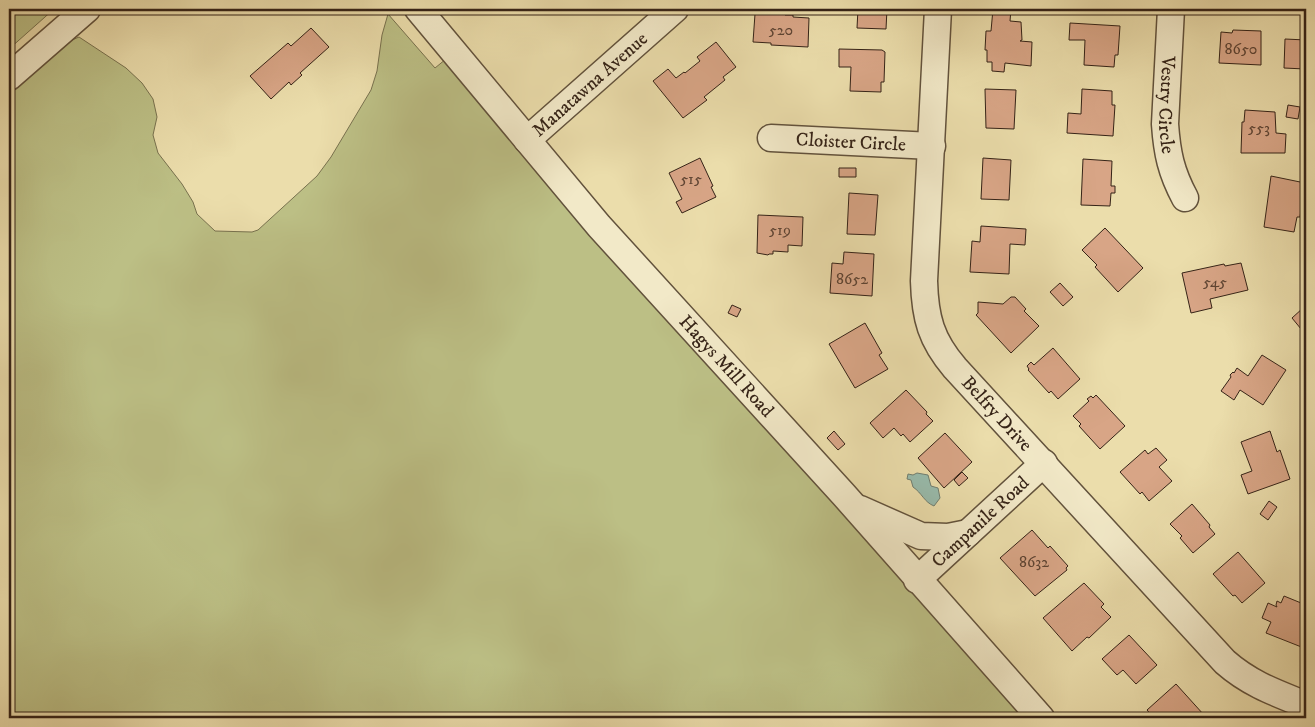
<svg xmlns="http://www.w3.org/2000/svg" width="1315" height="727" font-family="'IM FELL DW Pica',serif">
<rect width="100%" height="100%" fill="#ebddab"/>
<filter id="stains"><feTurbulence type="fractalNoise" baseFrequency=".004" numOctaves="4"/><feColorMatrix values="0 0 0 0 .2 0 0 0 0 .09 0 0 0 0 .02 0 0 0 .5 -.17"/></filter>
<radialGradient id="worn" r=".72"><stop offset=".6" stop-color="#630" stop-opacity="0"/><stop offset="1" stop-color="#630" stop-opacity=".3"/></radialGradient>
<!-- green -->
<path fill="#bcbf85" stroke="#78714e" d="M9,9H54L9,49Z
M388,14L435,68L446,59L1030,718H9V88L56,47L79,37L126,68L142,83L153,99L157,117L153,135L158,153L182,184L193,202L197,214L215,231L252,232L258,230L317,176L331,157L371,90L377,71L382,35Z"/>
<!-- water -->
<path fill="#98bbac" stroke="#707e70" d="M917,473L928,475L931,486L938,488L940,498L934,506C924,502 922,493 913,487L911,480L907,479L908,474L913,475Z"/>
<!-- building -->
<path fill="#d8a586" stroke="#352317" d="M764,9H785V15H793V17L809,18L808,47L771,45V43L753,42L755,14H764Z
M858,9H887L886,29L857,28Z
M993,9H1011L1010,21L1021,22L1022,40L1020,41L1032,42L1031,66L1005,63L1004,72L992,71V62H987V50H985L986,31H991Z
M1070,23L1120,26L1118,55H1115L1114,67L1084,65L1085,40H1069Z
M311,28L329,47L300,73L302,75L291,85L289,82L271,99L250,76L288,43L291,46Z
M1233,30L1261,31V65L1219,63L1221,32L1232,33Z
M1285,39L1306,40V80H1304L1305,69L1284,68Z
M716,42L736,67L723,77L725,80L704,97L707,100L683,118L653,81L668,69L676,78L684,72L685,73L700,61L697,57Z
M839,49L882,50L885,52L884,82H881V92L850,91L851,67H839Z
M985,89L1016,90L1014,129L986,128Z
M1082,89L1112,91V105H1115L1113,136L1067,133L1068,113L1081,114Z
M1288,105L1300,107L1298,119L1286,117Z
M1245,110L1275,112L1276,133L1286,134L1285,153H1241L1242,122H1244Z
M700,158L713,186L711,187L716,197L682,213L676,202L682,199L669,173Z
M983,158L1011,160L1009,200L981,199Z
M1083,159L1112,161L1111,186H1115V193H1111L1110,206L1081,205Z
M839,168H856V177H839Z
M1271,176L1305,183L1300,217H1297L1294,232L1264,227Z
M849,193L878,195L875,235L847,234Z
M758,215L803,217L802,246L788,245V252L773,251V254H769L768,255L757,253Z
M981,226L1026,229L1025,245L1010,244L1009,274L970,272L972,241L980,242Z
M1105,228L1143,268L1118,292L1095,267L1097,265L1082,250Z
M844,252L874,254L872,296L830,293L832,263L843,264Z
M1241,263L1248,290L1210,299L1212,308L1191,313L1182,273L1224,264L1225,266Z
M1060,283L1073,297L1063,306L1050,292Z
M1011,297H1015L1026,309L1024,311L1039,326L1011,353L976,315L978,313V302L1003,304Z
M732,305L741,309L737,317L728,313Z
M1303,308L1306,311V335L1292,318Z
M865,323L882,353L879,355L888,369L855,388L829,344Z
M1053,348L1080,379L1058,399L1051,391L1049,393L1028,370L1029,369L1027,366L1031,362L1034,365Z
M1262,355L1286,370L1263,405L1240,390L1234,400L1221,391L1231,377L1230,375L1233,372L1234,373L1237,368L1248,376Z
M906,390L927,412L926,414L933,421L910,442L903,434L901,436L894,428L883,438L870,423Z
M1096,395L1125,426L1100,449L1079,426L1081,424L1073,416L1089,401L1087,399L1091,396L1093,398Z
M834,431L845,444L838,450L827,438Z
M1270,431L1277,452L1280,450L1290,479L1248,494L1241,475L1252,471L1241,442Z
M945,433L972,462L944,488L918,458Z
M1156,448L1167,460L1159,467L1172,481L1149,501L1142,492L1140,494L1120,472L1145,450L1148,454Z
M962,472L968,478L959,486L954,480Z
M1269,501L1277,507L1268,520L1260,514Z
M1192,504L1210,525L1209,527L1215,534L1193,553L1180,538L1182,536L1170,524Z
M1032,530L1048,548L1050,546L1068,566L1066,568L1067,570L1035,596L1000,558Z
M1238,552L1265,583L1242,603L1235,595L1233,596L1213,574Z
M1084,583L1104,604L1101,607L1111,617L1089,638L1087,637L1072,651L1043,618Z
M1284,596L1306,605L1301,615L1306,617V642L1304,648L1266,633L1271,622L1262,618L1268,603L1277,607L1276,605L1277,601L1281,603Z
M1129,635L1157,665L1136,684L1123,670L1117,675L1102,659Z
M1176,684L1204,715L1200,718H1169L1166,715L1162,718H1154L1147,710Z"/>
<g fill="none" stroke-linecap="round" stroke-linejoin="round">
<defs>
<g id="minor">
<path id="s1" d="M418,9L599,226L844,495L1041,718"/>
<path id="s2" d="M938,9L924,281C925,318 931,340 955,368L1225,662C1250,684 1276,693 1306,705"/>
<path id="s3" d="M1171,9L1165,124C1167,153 1171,172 1185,198"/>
<path d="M9,77L87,9"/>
<path id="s4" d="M771,138L932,146"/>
<path id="s5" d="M527,140L675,9"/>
<path d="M860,509L921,536L948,537L968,533"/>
<path id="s6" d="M917,580L1044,463"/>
</g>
</defs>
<!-- minor casing -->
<use href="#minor" stroke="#62523c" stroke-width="29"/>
<!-- minor -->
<use href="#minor" stroke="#f2e9c8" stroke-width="26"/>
</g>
<g text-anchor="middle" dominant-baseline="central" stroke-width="4.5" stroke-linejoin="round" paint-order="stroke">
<!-- number labels -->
<g font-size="16" fill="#5e4433">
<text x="781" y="30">520</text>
<text x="1241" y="49">8650</text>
<text x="1259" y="128">553</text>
<text x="691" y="179">515</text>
<text x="780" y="230">519</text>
<text x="852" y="279">8652</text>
<text x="1215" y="282">545</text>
<text x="1034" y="562">8632</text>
</g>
<!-- street labels -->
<g font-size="19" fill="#352317" stroke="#f2e9c8">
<text stroke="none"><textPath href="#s5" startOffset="84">Manatawna Avenue</textPath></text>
<text stroke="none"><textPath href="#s3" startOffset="96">Vestry Circle</textPath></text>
<text stroke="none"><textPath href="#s4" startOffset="80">Cloister Circle</textPath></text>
<text stroke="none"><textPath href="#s1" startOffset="472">Hagys Mill Road</textPath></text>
<text stroke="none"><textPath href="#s2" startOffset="429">Belfry Drive</textPath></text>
<text stroke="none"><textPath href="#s6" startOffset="86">Campanile Road</textPath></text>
</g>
</g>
<!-- margin -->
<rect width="1315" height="727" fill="none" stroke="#ebddab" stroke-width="30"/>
<rect x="10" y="10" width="1295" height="707" fill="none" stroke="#352317" stroke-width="2.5"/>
<rect x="15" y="15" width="1285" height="697" fill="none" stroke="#352317"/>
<rect width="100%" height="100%" filter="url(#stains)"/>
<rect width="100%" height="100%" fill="url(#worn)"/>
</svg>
